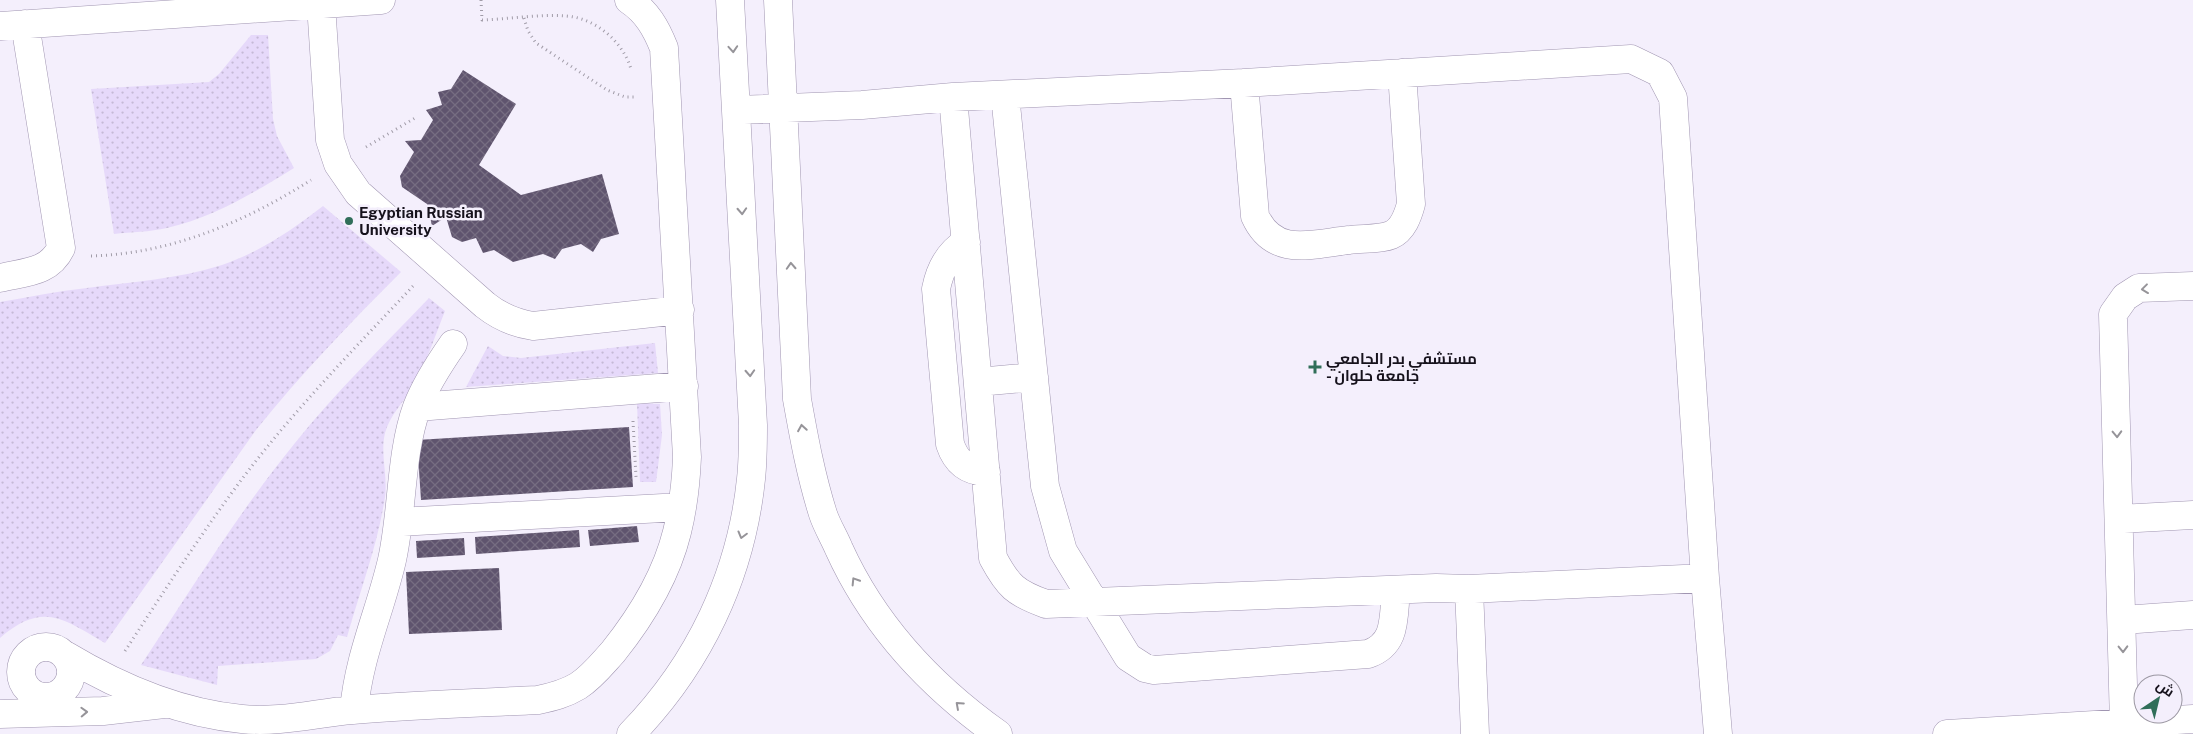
<svg xmlns="http://www.w3.org/2000/svg" width="2193" height="734" font-family="'Public Sans',Cairo,sans-serif">
<defs>
<pattern id="grass-dots" width="8" height="8" patternUnits="userSpaceOnUse" patternTransform="scale(1.25)"><rect width="8" height="8" fill="#e6d9fa"/><path d="M2 2h.1M6 6h.1" fill="none" stroke="#c5b9d6" stroke-width="1.8" stroke-linecap="round"/></pattern>
<pattern id="building-cross-hatch" width="8" height="8" patternUnits="userSpaceOnUse" patternTransform="scale(1.25)"><rect width="8" height="8" fill="#5f546e"/><path d="M0 0l8 8M0 8l8-8" fill="none" stroke="#766d81"/></pattern>
</defs>
<rect width="100%" height="100%" fill="#f4effc"/>
<!-- grass -->
<path fill="url(#grass-dots)" d="M251,35H268L273,119L277,136L294,168C253,193 215,217 167,228C150,232 131,232 114,234L91,89L209,82L219,74Z
M323,206L401,272C350,323 301,374 256,430L105,643C63,619 43,601 0,638V302C29,297 58,291 87,288C132,282 178,279 222,265C260,252 292,230 323,206Z
M429,298L445,311C435,336 426,364 412,388C403,403 390,415 385,433C380,454 388,476 385,497C378,544 360,591 347,637L338,635L330,651L316,659L218,666L217,685L141,665C191,590 238,513 295,443C336,392 383,346 429,298Z
M655,343L658,373L466,387L488,346L503,356L521,358Z
M637,403L660,404L662,435L656,482H640Z"/>
<!-- building -->
<path fill="url(#building-cross-hatch)" d="M463,70L516,104L479,165L521,195L602,174L619,234L601,239L593,252L581,244L562,249L555,259L543,254L513,262L494,250L483,253L476,238L462,242L452,237L446,217L432,226L427,204L402,187L400,176L414,152L405,141L421,140L433,120L426,110L442,105L438,92L451,89Z
M629,427L633,487L421,500L417,440Z
M637,526L639,542L590,546L588,530Z
M579,530L580,547L476,554L475,537Z
M464,538L465,555L417,558L416,541Z
M499,568L502,630L409,634L406,572Z"/>
<g fill="none" stroke-linecap="round" stroke-linejoin="round">
<defs>
<path id="minor" d="M778,0L797,399C804,438 811,476 823,514C827,526 834,537 839,549C874,626 929,685 998,734
M321,4L330,140L338,164L358,193L485,305C500,317 514,323 533,326L680,310
M0,26L381,0
M1244,83L1255,216C1274,258 1312,244 1349,240C1362,238 1379,240 1391,235C1403,230 1408,215 1411,204L1402,73
M1005,95L1045,486L1063,551L1128,657L1145,668L1154,670L1368,654C1397,644 1393,618 1396,591
M953,97L993,558C1008,586 1015,593 1046,604L1436,588L1469,589L1475,734
M737,110L862,105L953,97L1244,83L1631,59L1660,73L1673,98L1705,578L1718,734
M966,242C948,253 940,269 936,289L950,444C956,462 967,471 986,472
M0,278C25,272 49,273 61,248L25,24
M978,382L1034,377
M417,407L684,386
M2119,519L2193,515
M398,522L682,507
M1469,589L1705,578
M2123,620L2193,615
M21 672a25 25 0 1 1 50 0a25 25 0 1 1-50 0Z
M65,655C120,688 178,713 242,719C278,723 317,713 352,710C414,705 476,703 538,700C552,697 565,694 578,686C592,677 602,664 613,652C641,617 666,577 677,532C683,508 686,482 687,457L664,48C656,28 647,12 629,0
M354,710C359,655 380,612 392,560C403,510 400,454 417,407C426,384 439,364 453,344
M0,714L103,711L164,704
M2124,723L2113,314L2125,297L2139,288L2193,286
M631,734C699,664 741,576 751,479C753,461 753,443 753,425L730,0
M1947,734L2193,719"/>
</defs>
<!-- minor casing -->
<use href="#minor" stroke="#a095b1" stroke-width="29"/>
<!-- path -->
<path stroke="#a19ca8" stroke-width="3" stroke-dasharray="1 4" stroke-linecap="butt" d="M481,0L482,20C509,19 539,14 566,16C596,18 623,42 631,69
M524,18L528,31L536,43L607,90L625,97H634
M366,147L415,118
M91,256C170,254 245,222 311,180
M633,421L636,477
M125,651C163,593 200,535 242,479C294,410 355,348 415,284"/>
<!-- minor -->
<use href="#minor" stroke="#fff" stroke-width="28"/>
</g>
<!-- one-way arrows -->
<defs><path id="oneway-chevron" d="M-2-3.5L2.5 0L-2 3.5" fill="none" stroke-width="1.6" stroke-linecap="round" stroke-linejoin="round" transform="scale(1.25)"/></defs>
<g stroke="#969499">
<use href="#oneway-chevron" transform="translate(733 49) rotate(86)"/>
<use href="#oneway-chevron" transform="translate(742 211) rotate(87)"/>
<use href="#oneway-chevron" transform="translate(791 266) rotate(-93)"/>
<use href="#oneway-chevron" transform="translate(2145 289) rotate(173)"/>
<use href="#oneway-chevron" transform="translate(750 373) rotate(87)"/>
<use href="#oneway-chevron" transform="translate(802 428) rotate(-99)"/>
<use href="#oneway-chevron" transform="translate(2117 434) rotate(88)"/>
<use href="#oneway-chevron" transform="translate(742 535) rotate(105)"/>
<use href="#oneway-chevron" transform="translate(855 581) rotate(-122)"/>
<use href="#oneway-chevron" transform="translate(2123 649) rotate(89)"/>
<use href="#oneway-chevron" transform="translate(959 705) rotate(-138)"/>
<use href="#oneway-chevron" transform="translate(84 712) rotate(-2)"/>
</g>
<!-- markers -->
<g fill="#306e59" stroke="#f4effc" stroke-width="2">
<circle cx="349" cy="221" r="5"/>
<path d="M1312.5 359.5h5v5h5v5h-5v5h-5v-5h-5v-5h5z"/>
</g>
<g text-anchor="middle" dominant-baseline="central" stroke-width="5" stroke-linejoin="round" paint-order="stroke">
<!-- poi labels -->
<g font-size="15" font-weight="bold" fill="#16121c" stroke="#f4effc" text-anchor="start">
<text x="359" y="212">Egyptian Russian<tspan x="359" dy="17">University</tspan></text>
<text x="1326" y="358">مستشفي بدر الجامعي<tspan x="1326" dy="17">- جامعة حلوان</tspan></text>
</g>
</g>
<!-- north arrow -->
<g transform="translate(2158 699) rotate(35)"><circle r="24" fill="#f4effc" stroke="#9b97a2"/>
<path d="M0-4L9 19L0 12L-9 19Z" fill="#306e59"/>
<text y="-8" font-size="14" font-weight="bold" text-anchor="middle" fill="#16121c">ش</text>
</g>
</svg>
